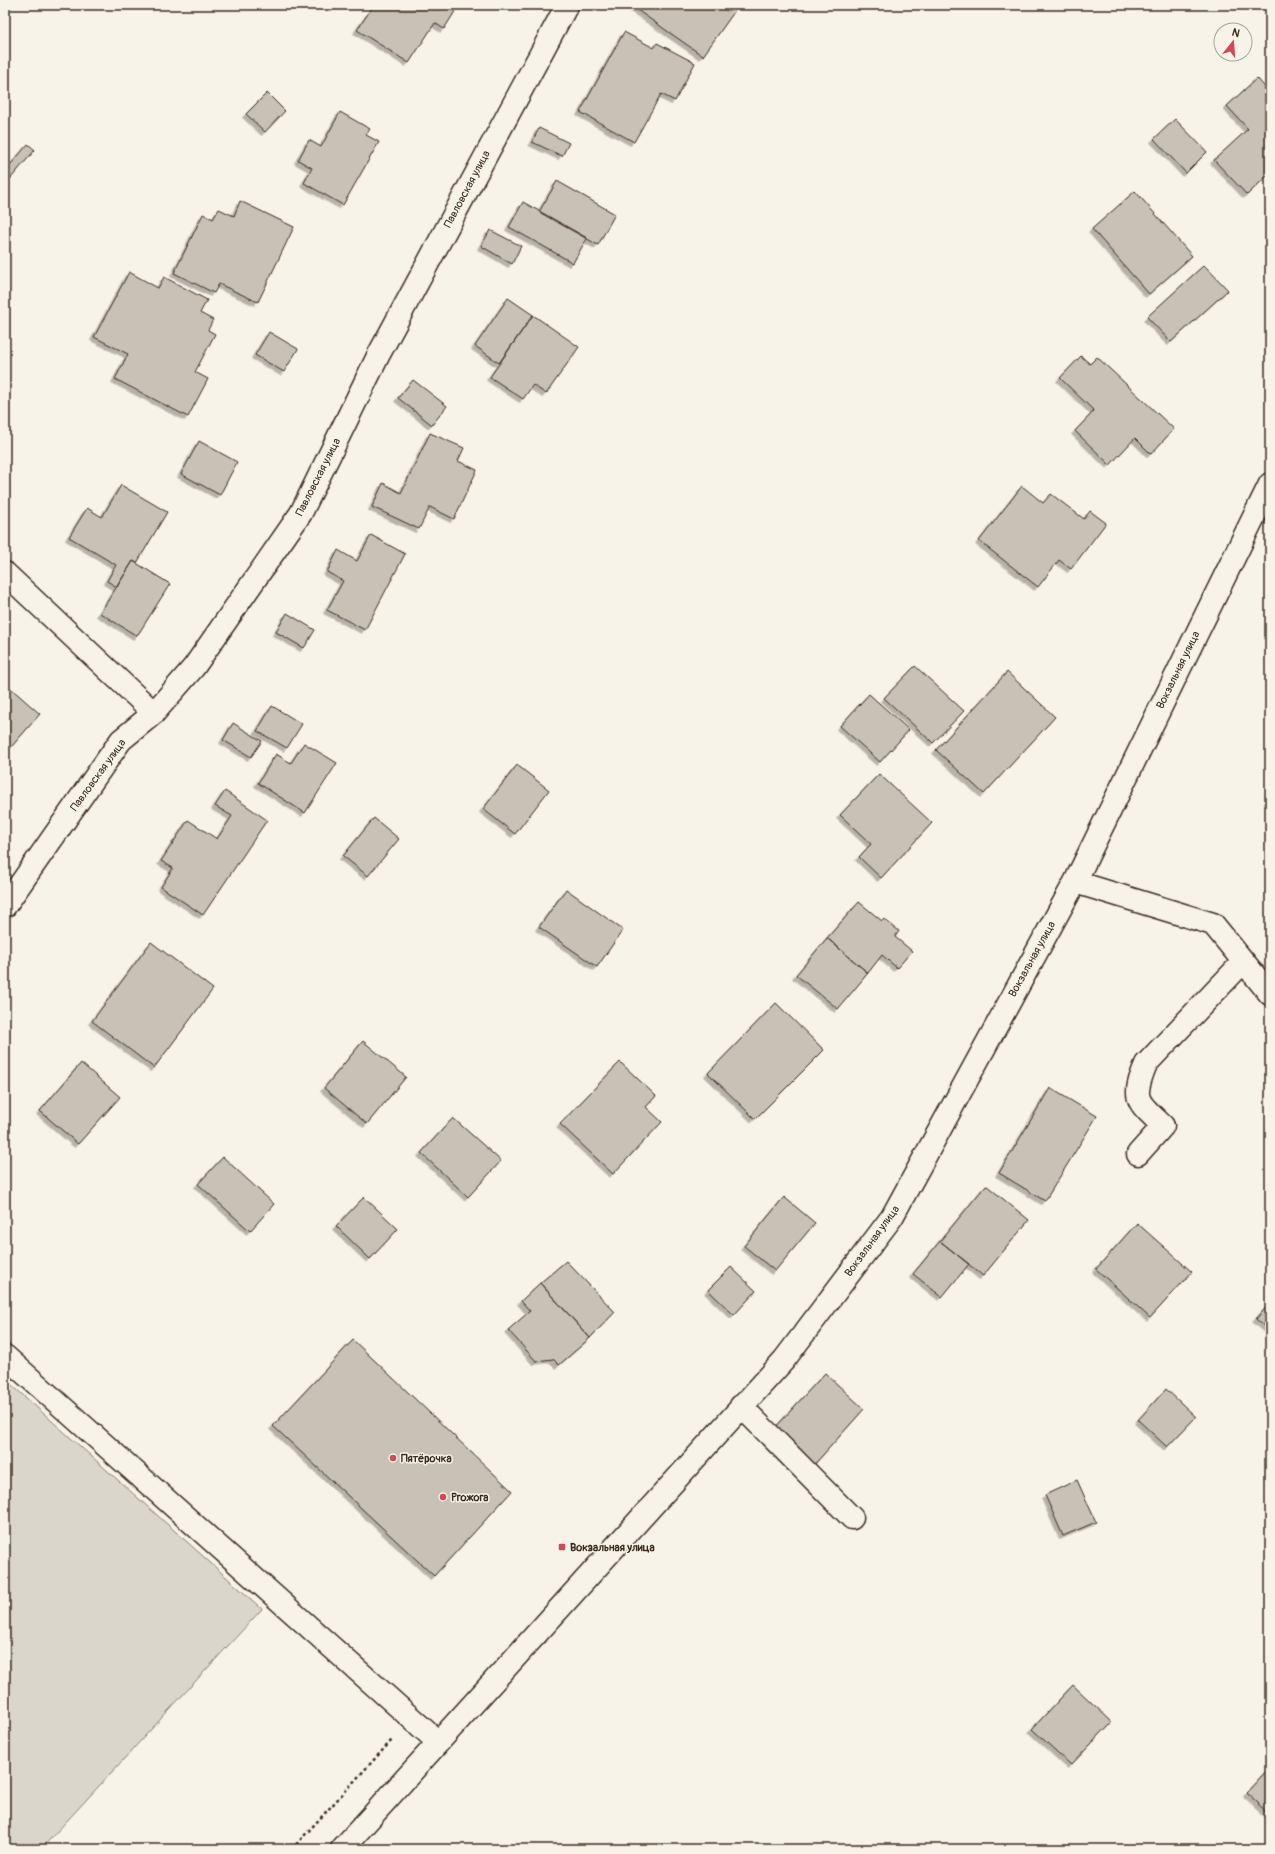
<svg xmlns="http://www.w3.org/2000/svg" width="1275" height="1854" font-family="Pangolin,sans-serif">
<defs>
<filter id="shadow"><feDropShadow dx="-3.5" dy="3.5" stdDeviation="0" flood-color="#0004"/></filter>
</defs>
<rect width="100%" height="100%" fill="#f7f3e8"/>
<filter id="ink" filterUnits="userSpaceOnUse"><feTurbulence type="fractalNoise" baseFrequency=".025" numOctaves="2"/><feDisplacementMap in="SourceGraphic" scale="8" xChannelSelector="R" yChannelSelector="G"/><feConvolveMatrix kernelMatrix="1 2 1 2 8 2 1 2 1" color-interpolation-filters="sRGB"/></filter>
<g filter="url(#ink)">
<!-- green -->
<path fill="#dbd6cb" stroke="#8b8074" d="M5,1379L262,1609L41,1849H5Z"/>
<!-- building -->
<path fill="#c8c1b6" stroke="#3b2a1e" filter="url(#shadow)" d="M374,5H459L444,29L435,23L409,63L357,30Z
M630,5H739L703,56Z
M624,32L654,48L657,43L695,63L675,101L661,94L634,142L580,112Z
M1257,78L1270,93V173L1247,195L1214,160L1248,129L1227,106Z
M267,93L285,111L265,132L246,114Z
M340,112L370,129L366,135L379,142L343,205L304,183L312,168L298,160L309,140L321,147Z
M1175,119L1207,152L1186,173L1154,139Z
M539,128L569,143L562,156L532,142Z
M28,144L35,150L5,185V171Z
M557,181L615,214L598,245L539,212Z
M1135,191L1192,256L1149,294L1092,229Z
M240,201L294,227L258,302L219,284L214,293L174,273L203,214L213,219L219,209L234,216Z
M523,202L587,238L573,263L509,227Z
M490,230L521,246L512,264L481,246Z
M1204,265L1228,290L1171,342L1147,317Z
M129,272L158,288L164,277L207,300L200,313L213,320L208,330L215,334L195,372L208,379L188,417L115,379L128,354L94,337Z
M508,298L533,315L499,363L475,346Z
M533,315L579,347L546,394L533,385L523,399L490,377Z
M269,332L298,349L284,372L255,355Z
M1081,356L1090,364L1097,357L1174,429L1151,454L1135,438L1110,465L1075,431L1094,411L1060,378Z
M413,380L447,406L432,425L398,398Z
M430,433L464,448L458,461L477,470L454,519L430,507L419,529L372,507L383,483L401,493Z
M199,441L237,462L220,495L181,474Z
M121,485L167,512L137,563L133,561L117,587L107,581L116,565L69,537L87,508L102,517Z
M1022,486L1043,503L1051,494L1084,519L1090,511L1106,523L1071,569L1059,560L1038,587L979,541Z
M371,535L405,554L365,630L327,610L343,581L327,572L338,550L357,561Z
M133,561L170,584L137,636L100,613Z
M287,613L315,630L304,648L276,632Z
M915,666L964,711L933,743L884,698Z
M1007,672L1055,717L984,794L936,750Z
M5,683L40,714L5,754Z
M869,694L909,730L880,762L840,726Z
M272,706L302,724L287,748L257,731Z
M233,723L262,741L251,757L223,740Z
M304,743L337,763L305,813L258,783L276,754L291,763Z
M517,765L549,790L515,834L483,809Z
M879,774L932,823L881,878L859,857L871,844L840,815Z
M225,791L267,820L203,915L161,887L173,868L161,861L188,820L217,839L232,816L215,806Z
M374,818L399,839L368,876L343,856Z
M566,889L623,930L597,967L539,927Z
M859,902L882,921L884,919L899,931L895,937L912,951L897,968L882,955L868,973L827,938Z
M827,938L868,973L838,1009L796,975Z
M151,942L213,989L154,1068L92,1021Z
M776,1003L824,1050L755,1119L708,1073Z
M363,1041L406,1077L367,1124L324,1088Z
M620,1062L656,1096L646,1107L662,1122L613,1174L560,1124Z
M81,1063L120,1097L78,1144L40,1111Z
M1050,1088L1097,1116L1045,1201L999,1173Z
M453,1118L501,1161L468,1197L421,1153Z
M223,1157L274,1204L250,1231L198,1184Z
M986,1185L1029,1220L983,1276L940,1241Z
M364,1197L398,1229L370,1259L336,1226Z
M784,1197L815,1223L775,1271L744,1246Z
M1137,1223L1192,1272L1150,1318L1096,1269Z
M940,1241L969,1264L942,1297L913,1274Z
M566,1261L615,1312L590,1338L540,1283Z
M731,1267L756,1291L734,1315L708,1290Z
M540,1283L590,1338L559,1365L553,1359L536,1361L508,1330L530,1311L521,1301Z
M1270,1303V1331L1256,1319Z
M353,1340L512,1491L434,1576L273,1426Z
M825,1373L864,1409L814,1465L774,1429Z
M1166,1389L1196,1417L1167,1447L1138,1420Z
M1077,1480L1096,1522L1063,1536L1045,1495Z
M1073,1685L1112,1722L1071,1765L1032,1729Z
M1270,1767V1815L1246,1793Z"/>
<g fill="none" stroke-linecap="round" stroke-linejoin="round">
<defs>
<path id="minor" d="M5,573L154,713
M1075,882L1213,924L1270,994
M5,906L121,740L154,713L194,667L301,513L379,354L567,5
M1138,1154L1163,1126C1137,1101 1131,1100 1146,1064L1243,962
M5,1356L438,1742
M741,1406L852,1518
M342,1849L784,1360L892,1217L1075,882L1270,484"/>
</defs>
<!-- minor casing -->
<use href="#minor" stroke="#3b2a1e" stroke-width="25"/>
<!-- path -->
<path stroke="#3b2a1e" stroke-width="2.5" stroke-dasharray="3 3" stroke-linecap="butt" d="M292,1849L392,1740"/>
<!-- minor -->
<use href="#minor" stroke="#f7f3e8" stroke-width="22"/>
</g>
</g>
<!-- markers -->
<g fill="#d1495b" stroke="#f7f3e8" stroke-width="1.5">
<circle cx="393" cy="1458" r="4"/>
<circle cx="443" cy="1497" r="4"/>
<rect x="558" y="1543" width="8" height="8" rx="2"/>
</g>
<g text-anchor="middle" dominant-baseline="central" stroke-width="3" stroke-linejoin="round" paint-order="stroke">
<!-- street labels -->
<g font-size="11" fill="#3b2a1e" stroke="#f7f3e8">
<text transform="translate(467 189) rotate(-62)">Павловская улица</text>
<text transform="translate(318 477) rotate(-63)">Павловская улица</text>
<text transform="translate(1178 670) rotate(-64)">Вокзальная улица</text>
<text transform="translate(98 775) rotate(-54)">Павловская улица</text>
<text transform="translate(1032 959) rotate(-61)">Вокзальная улица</text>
<text transform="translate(872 1241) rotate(-54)">Вокзальная улица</text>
</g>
<!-- poi labels -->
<g font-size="11" font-weight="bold" fill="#3b2a1e" stroke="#f7f3e8" text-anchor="start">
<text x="401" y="1458">Пятёрочка</text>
<text x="451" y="1497">Proжora</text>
<text x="570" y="1547">Вокзальная улица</text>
</g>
</g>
<!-- margin -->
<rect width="1275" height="1854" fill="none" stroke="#f7f3e8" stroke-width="20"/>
<rect x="10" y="10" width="1255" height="1834" fill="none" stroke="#3b2a1e" stroke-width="1.5" filter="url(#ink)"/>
<!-- north arrow -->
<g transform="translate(1233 42) rotate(17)"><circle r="19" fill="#f7f3e8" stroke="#aca397"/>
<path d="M0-3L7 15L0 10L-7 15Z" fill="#d1495b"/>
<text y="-6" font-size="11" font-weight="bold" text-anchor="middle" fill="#3b2a1e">N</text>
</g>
</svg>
